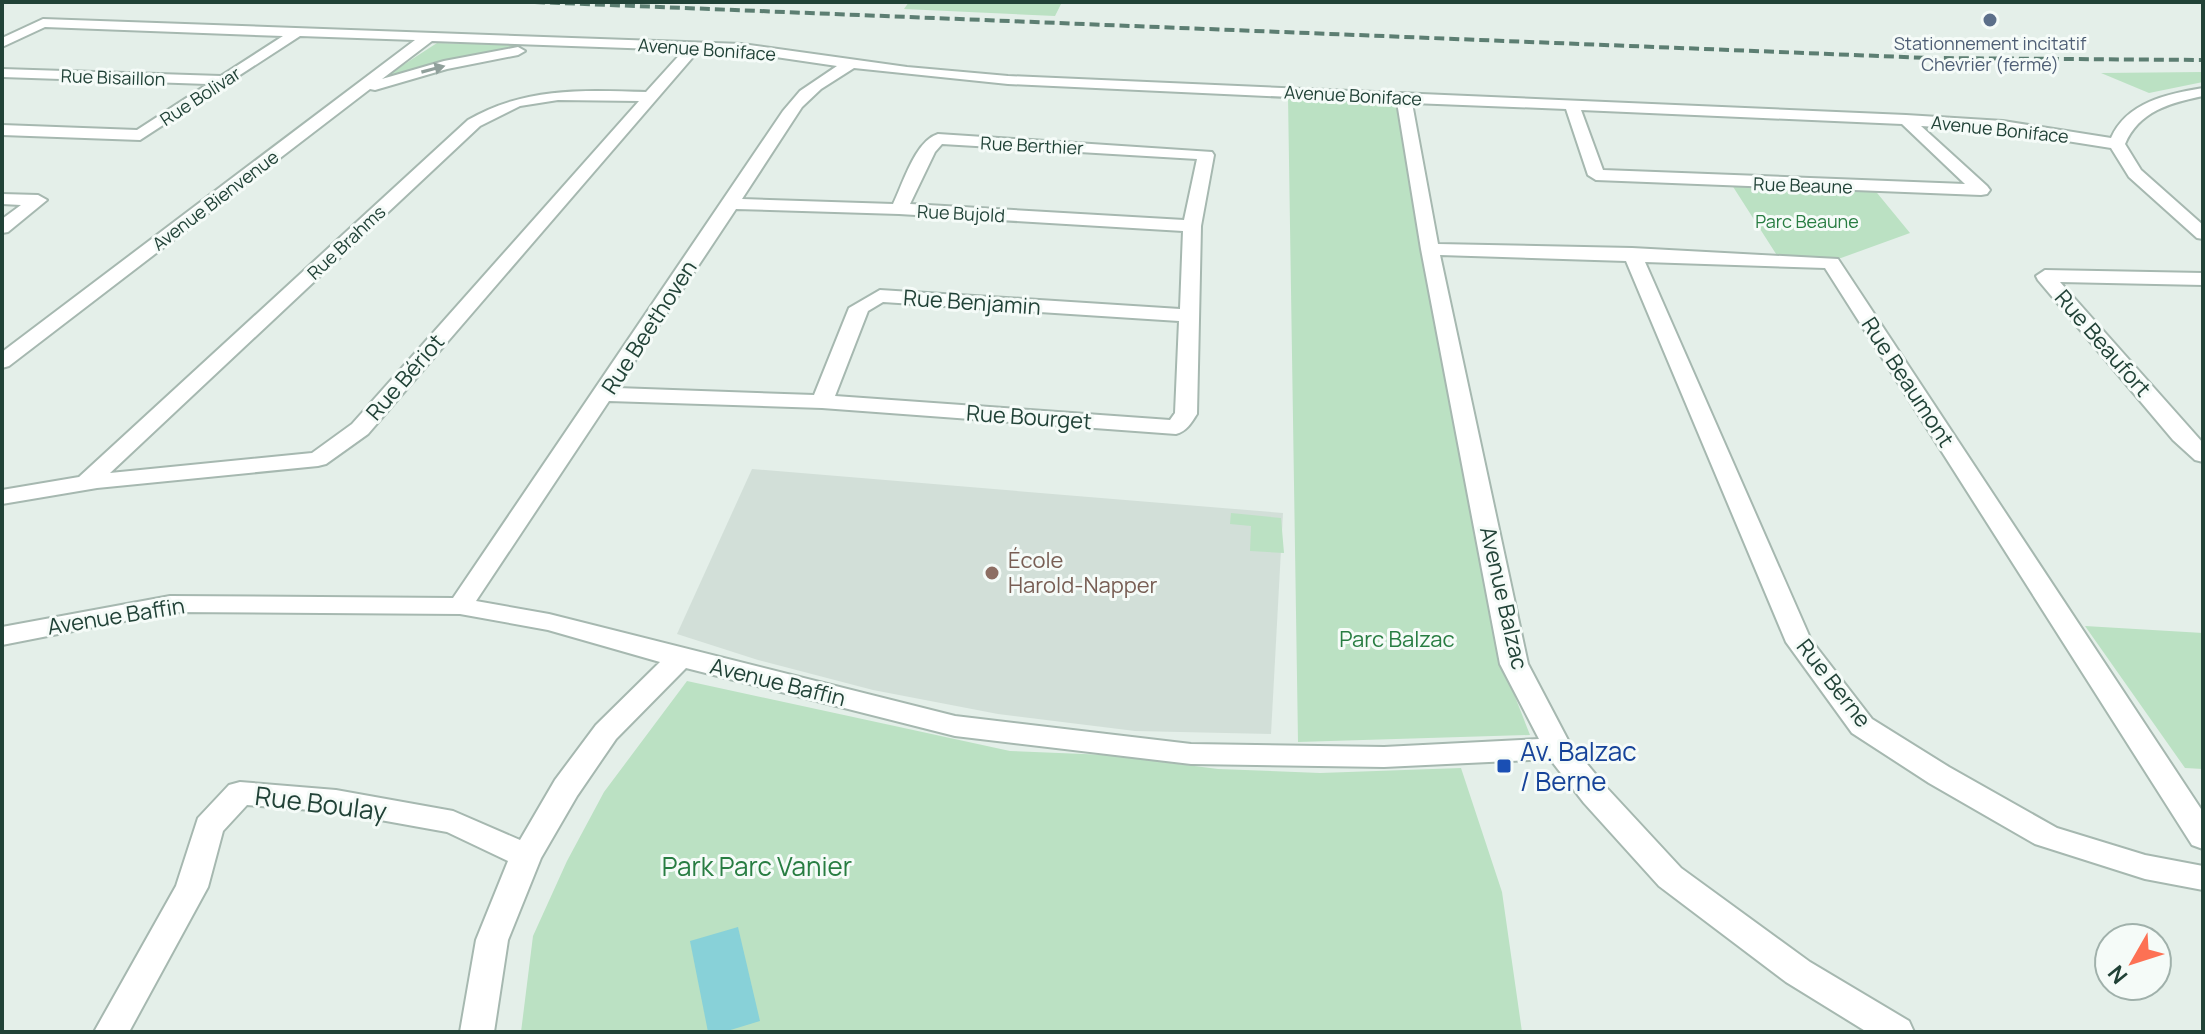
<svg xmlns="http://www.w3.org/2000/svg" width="2205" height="1034" font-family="Manrope,sans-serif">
<rect width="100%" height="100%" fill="#e4efe9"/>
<!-- built -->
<path fill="#d2dfd8" d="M752,469L1283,513L1271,734L1135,731L998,714L873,690L758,660L677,634Z"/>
<!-- green -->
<path fill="#bbe1c3" d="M909,2H1062L1055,16L904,9Z
M437,43L525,45L449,60L383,78Z
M2203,72V82L2149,93L2101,73Z
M1288,96L1396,100L1505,671L1530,735L1298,742Z
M1730,182L1873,188L1910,233L1841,258L1778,257Z
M1231,513L1281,518L1284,553L1250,551L1251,526L1230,524Z
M2085,626L2203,633V769L2185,768Z
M687,681L1010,751L1108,755L1218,769L1320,773L1461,768L1502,892L1522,1032H521L533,936L567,861L604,792Z"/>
<!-- water -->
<path fill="#88d1d8" d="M738,927L760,1021L724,1032H708L690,941Z"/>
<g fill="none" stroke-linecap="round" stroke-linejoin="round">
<defs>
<path id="minor" d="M43,19L742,44L907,67L1008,76L1906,115L2003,121L2111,138C2127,102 2167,94 2203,88V96C2170,103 2139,111 2125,144L2141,170L2203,225V239L2197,238L2129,177L2111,148L2003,131L1921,126L1987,186L1990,190L1987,194L1981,195L1596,180L1588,175L1566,109L1412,103L1438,244L1632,248L1838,259L2203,812V849L2192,845L1825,268L1645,262L1811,640L1872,719L1949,767L2057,828L2145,855L2203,866V890L2145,879L2035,844L1929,783L1852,733L1786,642L1626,261L1440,255L1528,664L1569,742L1606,787L1681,868L1810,962L1909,1021L1914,1032H1867L1786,982L1659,886L1584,803L1550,759L1384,767L1191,764L955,736L686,668L616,739L577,796L541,858L508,940L494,1032H460L476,940L508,861L447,832L336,812L247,805L223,831L208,887L129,1032H94L176,886L198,818L229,785L240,782L336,790L453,811L520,840L555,780L596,725L660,662L548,630L460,614L170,612L2,645V627L170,596L453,598L783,111L800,91L837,66L742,52L699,50L368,434L326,464L318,466L97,488L2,504V490L79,477L468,120C525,87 583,90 646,92L684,50L432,41L382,79L444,61L518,47L525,51L518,55L447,69L375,90L370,89L9,366L2,368V352L415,40L300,36L140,140L2,135V125L137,130L208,84L2,77V69L221,76L283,36L45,27L2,47V38ZM854,68L1008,84L1397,102L1421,249L1500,664L1539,739L1384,747L1191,744L955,716L549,614L476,601L609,401L822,408L1176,434C1187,431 1191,423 1197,414L1201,226L1214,155L1212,152L938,134C915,141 903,184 893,204L742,199L802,107L821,89ZM558,100L639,101L352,424L312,453L110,473L480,126L520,106ZM1581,110L1902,124L1965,184L1603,170ZM942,144L1197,159L1184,220L910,204L935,152ZM736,209L899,214L1183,231L1180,309L880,290L849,308L814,395L617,388ZM883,302L1179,321L1175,413L1170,420L835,396L868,311Z
M2,194L38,195L47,200L8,232L2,233V219L21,205L2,204Z
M2045,270L2203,273V285L2060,282L2203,443V462L2195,460L2173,440L2038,280L2036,276Z"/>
</defs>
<!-- minor casing -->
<use href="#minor" stroke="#a6b8b0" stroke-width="4"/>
<!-- minor -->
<use href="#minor" fill="#fff" fill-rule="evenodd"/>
<!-- rail -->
<path stroke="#5c7e72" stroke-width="4" stroke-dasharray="10 5" stroke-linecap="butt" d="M535,2L1929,58L2203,60"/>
</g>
<!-- one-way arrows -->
<defs><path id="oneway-solid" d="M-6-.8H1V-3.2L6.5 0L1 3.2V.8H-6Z" transform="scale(2)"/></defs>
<use fill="#90a09b" href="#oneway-solid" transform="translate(433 69) rotate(-15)"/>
<!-- markers -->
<circle fill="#5c6f8a" stroke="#f5fbf8" stroke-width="3" cx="1990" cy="20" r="8"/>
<circle fill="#8d6e63" stroke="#f5fbf8" stroke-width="3" cx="992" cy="573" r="8"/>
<rect fill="#1a4fb4" stroke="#f5fbf8" stroke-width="3" x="1496" y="758" width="16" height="16" rx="4"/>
<g text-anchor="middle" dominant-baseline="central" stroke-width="6" stroke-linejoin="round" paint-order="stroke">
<!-- far-service labels -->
<g font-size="18" fill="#4e5e75" stroke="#f5fbf8">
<text x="1990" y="43">Stationnement incitatif<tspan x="1990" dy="21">Chevrier (fermé)</tspan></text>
</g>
<!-- far-street labels -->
<g font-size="18" fill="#214237" stroke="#f5fbf8">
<text transform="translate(707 49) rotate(4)">Avenue Boniface</text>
<text transform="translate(113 77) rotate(2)">Rue Bisaillon</text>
<text transform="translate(1353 95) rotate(3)">Avenue Boniface</text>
<text transform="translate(200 96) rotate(-33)">Rue Bolivar</text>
<text transform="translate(2000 129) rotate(6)">Avenue Boniface</text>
<text transform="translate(1032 145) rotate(3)">Rue Berthier</text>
<text transform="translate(1803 185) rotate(2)">Rue Beaune</text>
<text transform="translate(215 200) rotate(-37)">Avenue Bienvenue</text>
<text transform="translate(961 213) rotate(3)">Rue Bujold</text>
<text transform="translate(346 242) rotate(-43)">Rue Brahms</text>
</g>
<!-- far-park labels -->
<g font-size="18" fill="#287d42" stroke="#f5fbf8">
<text x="1807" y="221">Parc Beaune</text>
</g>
<!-- street labels -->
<g font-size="22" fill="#214237" stroke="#f5fbf8">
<text transform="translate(972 302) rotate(4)">Rue Benjamin</text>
<text transform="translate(649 327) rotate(-57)">Rue Beethoven</text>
<text transform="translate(2103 343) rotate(49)">Rue Beaufort</text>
<text transform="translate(405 377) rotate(-49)">Rue Bériot</text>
<text transform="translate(1908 382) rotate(57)">Rue Beaumont</text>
<text transform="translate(1029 417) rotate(4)">Rue Bourget</text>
<text transform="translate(1504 598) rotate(77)">Avenue Balzac</text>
<text transform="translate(116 616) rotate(-9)">Avenue Baffin</text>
<text transform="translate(778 682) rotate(14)">Avenue Baffin</text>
<text transform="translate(1834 683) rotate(52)">Rue Berne</text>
</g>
<!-- education labels -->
<g font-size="22" fill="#785e54" stroke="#f5fbf8" text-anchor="start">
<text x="1008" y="560">École<tspan x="1008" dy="25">Harold-Napper</tspan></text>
</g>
<!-- park labels -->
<g font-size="22" fill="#287d42" stroke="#f5fbf8">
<text x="1397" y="639">Parc Balzac</text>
</g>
<!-- near-transit labels -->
<g font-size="26" fill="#164399" stroke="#f5fbf8" text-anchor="start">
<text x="1520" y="751">Av. Balzac<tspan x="1520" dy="30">/ Berne</tspan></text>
</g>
<!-- near-street labels -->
<g font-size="26" fill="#214237" stroke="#f5fbf8">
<text transform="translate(321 803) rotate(7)">Rue Boulay</text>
</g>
<!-- near-park labels -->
<g font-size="26" fill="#287d42" stroke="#f5fbf8">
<text x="757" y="866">Park Parc Vanier</text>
</g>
</g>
<!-- border -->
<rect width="2205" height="1034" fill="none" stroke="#214237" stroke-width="8"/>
<!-- north arrow -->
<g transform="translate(2133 962) rotate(231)"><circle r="38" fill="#f5fbf8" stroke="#a0b1ab" stroke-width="2"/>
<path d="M0-6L14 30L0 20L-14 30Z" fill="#fd7154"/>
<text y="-12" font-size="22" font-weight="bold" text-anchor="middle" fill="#214237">N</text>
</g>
</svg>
